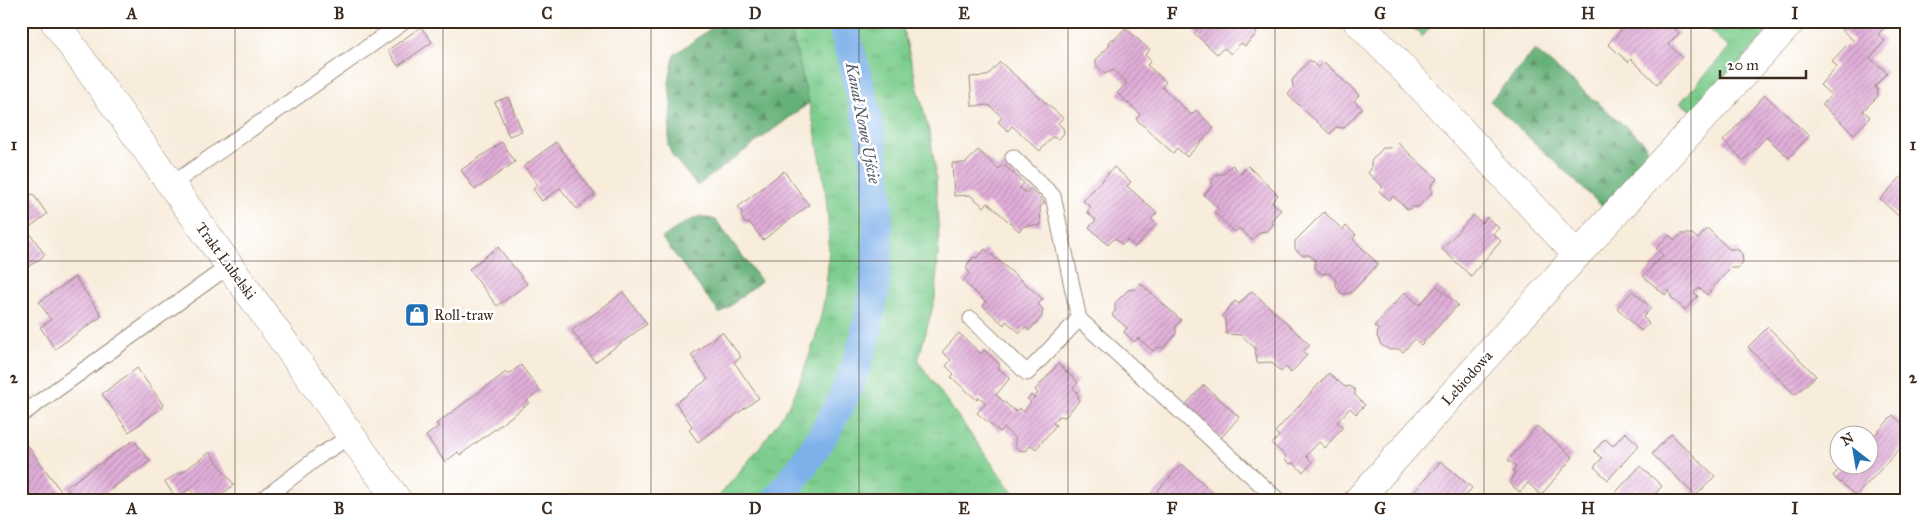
<svg xmlns="http://www.w3.org/2000/svg" width="1927" height="522" font-family="'IM FELL Great Primer',serif">
<defs>
<pattern id="grass-tufts" width="24" height="20" patternUnits="userSpaceOnUse" patternTransform="scale(1.25)"><rect width="24" height="20" fill="#7dcd8e"/><path d="M3 7l-1-3M5 7V3M7 7l1-3M15 17l-1-3M17 17v-4M19 17l1-3" fill="none" stroke="#6db07a"/></pattern>
<pattern id="forest-firs" width="22" height="20" patternUnits="userSpaceOnUse" patternTransform="scale(1.25)"><rect width="22" height="20" fill="#66b079"/><path d="M5 1l3.5 6h-7zM16 11l3.5 6h-7z" fill="#558f63"/></pattern>
<pattern id="building-hatch" width="6" height="6" patternUnits="userSpaceOnUse" patternTransform="scale(1.25)"><rect width="6" height="6" fill="#e1aed9"/><path d="M-1 1l2-2M0 6l6-6M5 7l2-2" fill="none" stroke="#b88eaf"/></pattern>
</defs>
<rect width="100%" height="100%" fill="#fff"/>
<filter id="ink" filterUnits="userSpaceOnUse"><feTurbulence type="fractalNoise" baseFrequency=".02" numOctaves="2"/><feDisplacementMap in="SourceGraphic" scale="10" xChannelSelector="R" yChannelSelector="G"/><feConvolveMatrix kernelMatrix="1 2 1 2 8 2 1 2 1" color-interpolation-filters="sRGB"/></filter>
<filter id="wash" filterUnits="userSpaceOnUse"><feTurbulence type="fractalNoise" baseFrequency=".0096" numOctaves="4" result="noise"/><feDisplacementMap in="SourceGraphic" scale="20" xChannelSelector="R" yChannelSelector="G"/><feGaussianBlur stdDeviation="1.12" result="paint"/><feColorMatrix in="noise" values="0 0 0 0 0 0 0 0 0 0 0 0 0 0 0 0 0 1.4 0 .05"/><feComposite in="paint" operator="in"/></filter>
<g filter="url(#wash)">
<rect width="100%" height="100%" fill="#f8ecdb"/>
<!-- grass -->
<path fill="url(#grass-tufts)" stroke="#5c7c56" d="M789,21H901L931,140L936,178L939,241L935,298L918,361L1019,501H715C739,472 765,443 785,411C795,396 802,376 808,359C852,243 816,136 789,21Z
M1406,21H1436L1422,37Z
M1700,21H1778L1694,112L1680,103L1729,48Z"/>
<!-- forest -->
<path fill="url(#forest-firs)" stroke="#506d4c" d="M721,21H789L809,103L697,186L672,155L668,145L671,106L669,83L674,55Z
M1535,50L1644,142L1650,160L1606,210L1490,101Z
M700,216L716,220L761,281L720,314L662,238L681,225Z"/>
<g fill="none" stroke-linecap="round" stroke-linejoin="round">
<!-- canal -->
<path stroke="#7eb1ea" stroke-width="30" d="M776,501C805,465 833,425 850,382C882,304 884,210 869,128C862,92 851,57 842,21"/>
</g>
<g id="blocks">
<!-- building -->
<path fill="url(#building-hatch)" d="M1205,21H1261L1253,30L1257,33L1245,46L1241,43L1231,54L1224,48L1217,54L1194,33Z
M1616,21H1655L1660,25L1663,21H1666L1679,33L1668,44L1682,57L1657,84L1631,59L1628,62L1608,44L1623,28Z
M1848,21H1877L1884,28L1878,34L1885,41L1870,58L1882,68L1887,73L1875,86L1877,89L1878,96L1863,111L1870,117L1854,134L1822,105L1831,95L1820,85L1837,66L1832,61L1847,45L1849,46L1854,41L1841,29Z
M421,27L432,42L398,66L388,50Z
M1125,28L1150,50L1145,55L1151,61L1147,65L1166,82L1162,87L1191,115L1196,110L1214,128L1187,157L1177,148L1173,153L1136,119L1140,114L1117,93L1127,83L1113,70L1105,74L1096,65V60L1109,46L1110,40L1116,38Z
M1310,60L1318,68L1324,62L1359,95L1354,101L1362,108L1344,128L1336,127L1330,134L1288,95L1293,88L1292,80Z
M1000,62L1063,118L1058,123L1063,128L1064,133L1059,139L1052,137L1040,151L1012,126L1008,131L998,122L1002,117L989,105L972,106L970,77L987,76Z
M1765,95L1809,136L1789,158L1766,137L1744,161L1723,141Z
M508,97L522,131L509,136L495,102Z
M502,142L515,162L475,190L461,170Z
M556,142L595,195L577,209L560,188L542,201L533,189L538,185L524,166Z
M1397,142L1437,179L1431,185L1432,193L1418,207H1412L1408,210L1393,196L1389,200L1379,191L1383,187L1368,173L1371,169V161L1383,148H1391Z
M978,150L999,169L1003,164L1014,174L1024,183L1020,188L1026,193L1030,188L1045,203L1040,207L1041,225L1024,226L1019,231L988,203L984,207L970,195L954,196L952,163H966Z
M1232,165L1241,174L1248,166L1278,195L1272,202L1281,210L1272,219L1273,225L1267,231L1260,232L1252,240L1239,228L1235,232L1214,212L1218,208L1204,195L1212,186V181L1218,174H1224Z
M1114,167L1131,182L1127,186L1157,213L1151,219L1156,224L1135,247L1127,240L1122,245L1115,238L1108,245L1089,227L1096,220L1087,212L1091,207L1083,201Z
M784,171L809,205L763,240L750,223H745L741,217L742,212L738,207Z
M1904,174L1906,176V223L1880,199Z
M33,194L47,214L27,229L45,255L21,272V202Z
M1324,212L1343,230L1346,226L1356,235L1353,239L1378,264L1351,293L1343,294L1336,287V280L1329,273L1322,274L1315,268V260L1309,255H1302L1295,249V241Z
M1473,215L1482,223L1487,217L1499,228L1493,234L1501,241L1471,276L1442,249Z
M1707,228L1729,249H1737L1742,254L1743,262L1738,268H1730L1707,295L1699,288L1694,293L1698,296L1685,310L1671,297L1669,290L1665,295L1643,276L1663,255L1656,249L1669,235L1675,240L1681,234H1692L1698,239Z
M498,247L527,284L497,306L469,269Z
M985,249L1043,299L1038,304L1043,309L1042,316L1029,331L1025,327L1020,333L1006,321L1004,325L983,306L986,302L963,281L970,273L967,270V265L973,257L977,258Z
M75,277L102,316L55,349L40,327L51,320L39,302Z
M1140,283L1181,320L1176,326V334L1164,347L1156,348L1153,351L1138,338L1134,342L1124,332L1127,328L1112,315L1115,311V303L1128,290L1135,289Z
M1437,286L1458,305L1421,345L1415,339L1403,352L1399,349L1390,350L1381,345L1377,336L1378,329L1374,326L1405,292L1419,305Z
M1252,291L1310,345L1303,352L1307,355L1291,373L1286,367L1281,372L1271,362L1257,363L1255,348L1241,335L1226,334L1225,319L1222,316L1235,301L1239,304Z
M1633,291L1651,308L1643,317L1649,323L1641,331L1617,308Z
M623,292L647,324L595,362L572,331Z
M1768,327L1816,376L1795,395L1748,347Z
M722,332L741,357L734,362L759,398L698,442L689,430L692,426L676,403L708,379L691,355Z
M959,333L981,354L984,350L992,357L1000,365L998,368L1010,378L996,395L1016,412L1019,408L1024,412L1031,402L1027,399L1031,395L1034,398L1038,393L1035,390L1058,364L1078,382L1073,388L1077,392L1079,401L1065,417L1059,416L1053,423L1056,425L1036,449L1031,445L1026,451L1019,450L1016,447L1014,441L1016,439L1004,428L1000,432L977,413L986,403L979,397L977,400L951,377L954,374L946,366L951,360L942,352Z
M521,365L540,391L527,400L529,403L495,429L460,455L458,452L445,462L426,436L439,426L436,424L506,372L508,375Z
M137,368L164,406L129,432L102,394Z
M1329,373L1345,387L1350,386L1355,390V395L1365,405L1356,414L1350,408L1337,422L1343,427L1325,448L1319,442L1306,456L1312,462L1303,472L1293,463L1290,464L1285,460L1286,456L1272,444L1279,436L1275,432Z
M1204,385L1239,417L1221,438L1185,405Z
M1893,415L1906,427V442L1856,496L1833,476L1844,464H1870V441Z
M1537,426L1573,457L1541,495L1528,483L1520,492L1510,484L1515,472L1513,471L1516,466L1508,460Z
M1625,432L1639,445L1608,480L1594,467L1602,458L1594,451L1605,439L1613,446Z
M1671,434L1715,476L1696,496L1652,454Z
M134,440L150,461L94,501H75L66,487Z
M28,446L68,501H35L21,481V451Z
M210,452L234,485L212,501H199L190,489L176,498L165,482L179,472L180,474Z
M1441,461L1472,488L1461,501H1406Z
M1182,464L1216,495L1210,501H1148Z
M1640,466L1662,486L1649,501H1608Z"/>
</g>
</g>
<g filter="url(#ink)">
<use href="#blocks" fill-opacity="0" stroke="#9a8b7c" stroke-width="1"/>
<g fill="none" stroke-linecap="round" stroke-linejoin="round">
<defs>
<path id="service" d="M1013,157L1053,196L1079,319L1279,501
M171,185L405,21
M971,319L1027,373L1079,319
M21,415L229,266
M261,501L322,454L351,436"/>
<path id="minor" d="M1357,21L1423,89L1577,255
M1357,501L1577,255L1792,21"/>
<path id="tertiary" d="M54,21L398,501"/>
</defs>
<!-- service casing -->
<use href="#service" stroke="#9a8b7c" stroke-width="17"/>
<!-- minor casing -->
<use href="#minor" stroke="#9a8b7c" stroke-width="29"/>
<!-- tertiary casing -->
<use href="#tertiary" stroke="#9a8b7c" stroke-width="29"/>
<!-- service -->
<use href="#service" stroke="#fff" stroke-width="15"/>
<!-- minor -->
<use href="#minor" stroke="#fff" stroke-width="28"/>
<!-- tertiary -->
<use href="#tertiary" stroke="#fff" stroke-width="28"/>
</g>
</g>
<!-- grid -->
<path fill="none" stroke="#3b2a1e" stroke-width="1" stroke-opacity="0.55" d="M235,21V501M443,21V501M651,21V501M859,21V501M1068,21V501M1275,21V501M1484,21V501M1691,21V501M21,261H1906"/>
<!-- icons -->
<defs>
<symbol id="shop-square" viewBox="-11 -11 22 22"><rect x="-9" y="-9" width="18" height="18" rx="4" fill="#1f6fb2" stroke="#fff"/><path d="M-5-2.5h2.3a2.7 3.5 0 0 1 5.4 0H5L5.5 6h-11ZM-1.5-2.5h3a1.5 2.3 0 0 0-3 0Z" fill="#fff"/></symbol>
</defs>
<g fill-rule="evenodd">
<use href="#shop-square" x="403" y="301" width="28" height="28"/>
</g>
<g text-anchor="middle" dominant-baseline="central" stroke-width="5" stroke-linejoin="round" paint-order="stroke">
<!-- street labels -->
<g font-size="15" fill="#3b2a1e" stroke="#fff">
<text transform="translate(226 261) rotate(54)">Trakt Lubelski</text>
<text transform="translate(1467 378) rotate(-48)">Lebiodowa</text>
</g>
<!-- poi labels -->
<g font-size="15" fill="#3b2a1e" stroke="#fff" text-anchor="start">
<text x="434" y="315">Roll-traw</text>
</g>
<!-- water labels -->
<g font-size="16" font-style="italic" fill="#525965" stroke="#fff">
<text transform="translate(863 123) rotate(79)">Kanał Nowe Ujście</text>
</g>
</g>
<!-- margin -->
<rect width="1927" height="522" fill="none" stroke="#fff" stroke-width="55"/>
<!-- north arrow -->
<g transform="translate(1854 450) rotate(329)"><circle r="24" fill="#ffffff" stroke="#b1aaa5"/>
<path d="M0-4L9 19L0 12L-9 19Z" fill="#1f6fb2"/>
<text y="-8" font-size="14" font-weight="bold" text-anchor="middle" fill="#3b2a1e">N</text>
</g>
<!-- scale -->
<path d="M1720 70v8h86v-8" fill="none" stroke="#3b2a1e" stroke-width="2.5"/>
<text x="1727" y="70" font-size="15" fill="#3b2a1e" stroke="#ffffff" stroke-width="4" paint-order="stroke">20 m</text>
<rect x="28" y="28" width="1872" height="466" fill="none" stroke="#3b2a1e" stroke-width="2"/>
<g font-size="16" text-anchor="middle" font-weight="bold" fill="#3b2a1e">
<text x="132" y="19">A</text>
<text x="339" y="19">B</text>
<text x="547" y="19">C</text>
<text x="755" y="19">D</text>
<text x="964" y="19">E</text>
<text x="1172" y="19">F</text>
<text x="1380" y="19">G</text>
<text x="1588" y="19">H</text>
<text x="1795" y="19">I</text>
<text x="14" y="150">1</text>
<text x="1913" y="150">1</text>
<text x="14" y="383">2</text>
<text x="1913" y="383">2</text>
<text x="132" y="514">A</text>
<text x="339" y="514">B</text>
<text x="547" y="514">C</text>
<text x="755" y="514">D</text>
<text x="964" y="514">E</text>
<text x="1172" y="514">F</text>
<text x="1380" y="514">G</text>
<text x="1588" y="514">H</text>
<text x="1795" y="514">I</text>
</g>
</svg>
